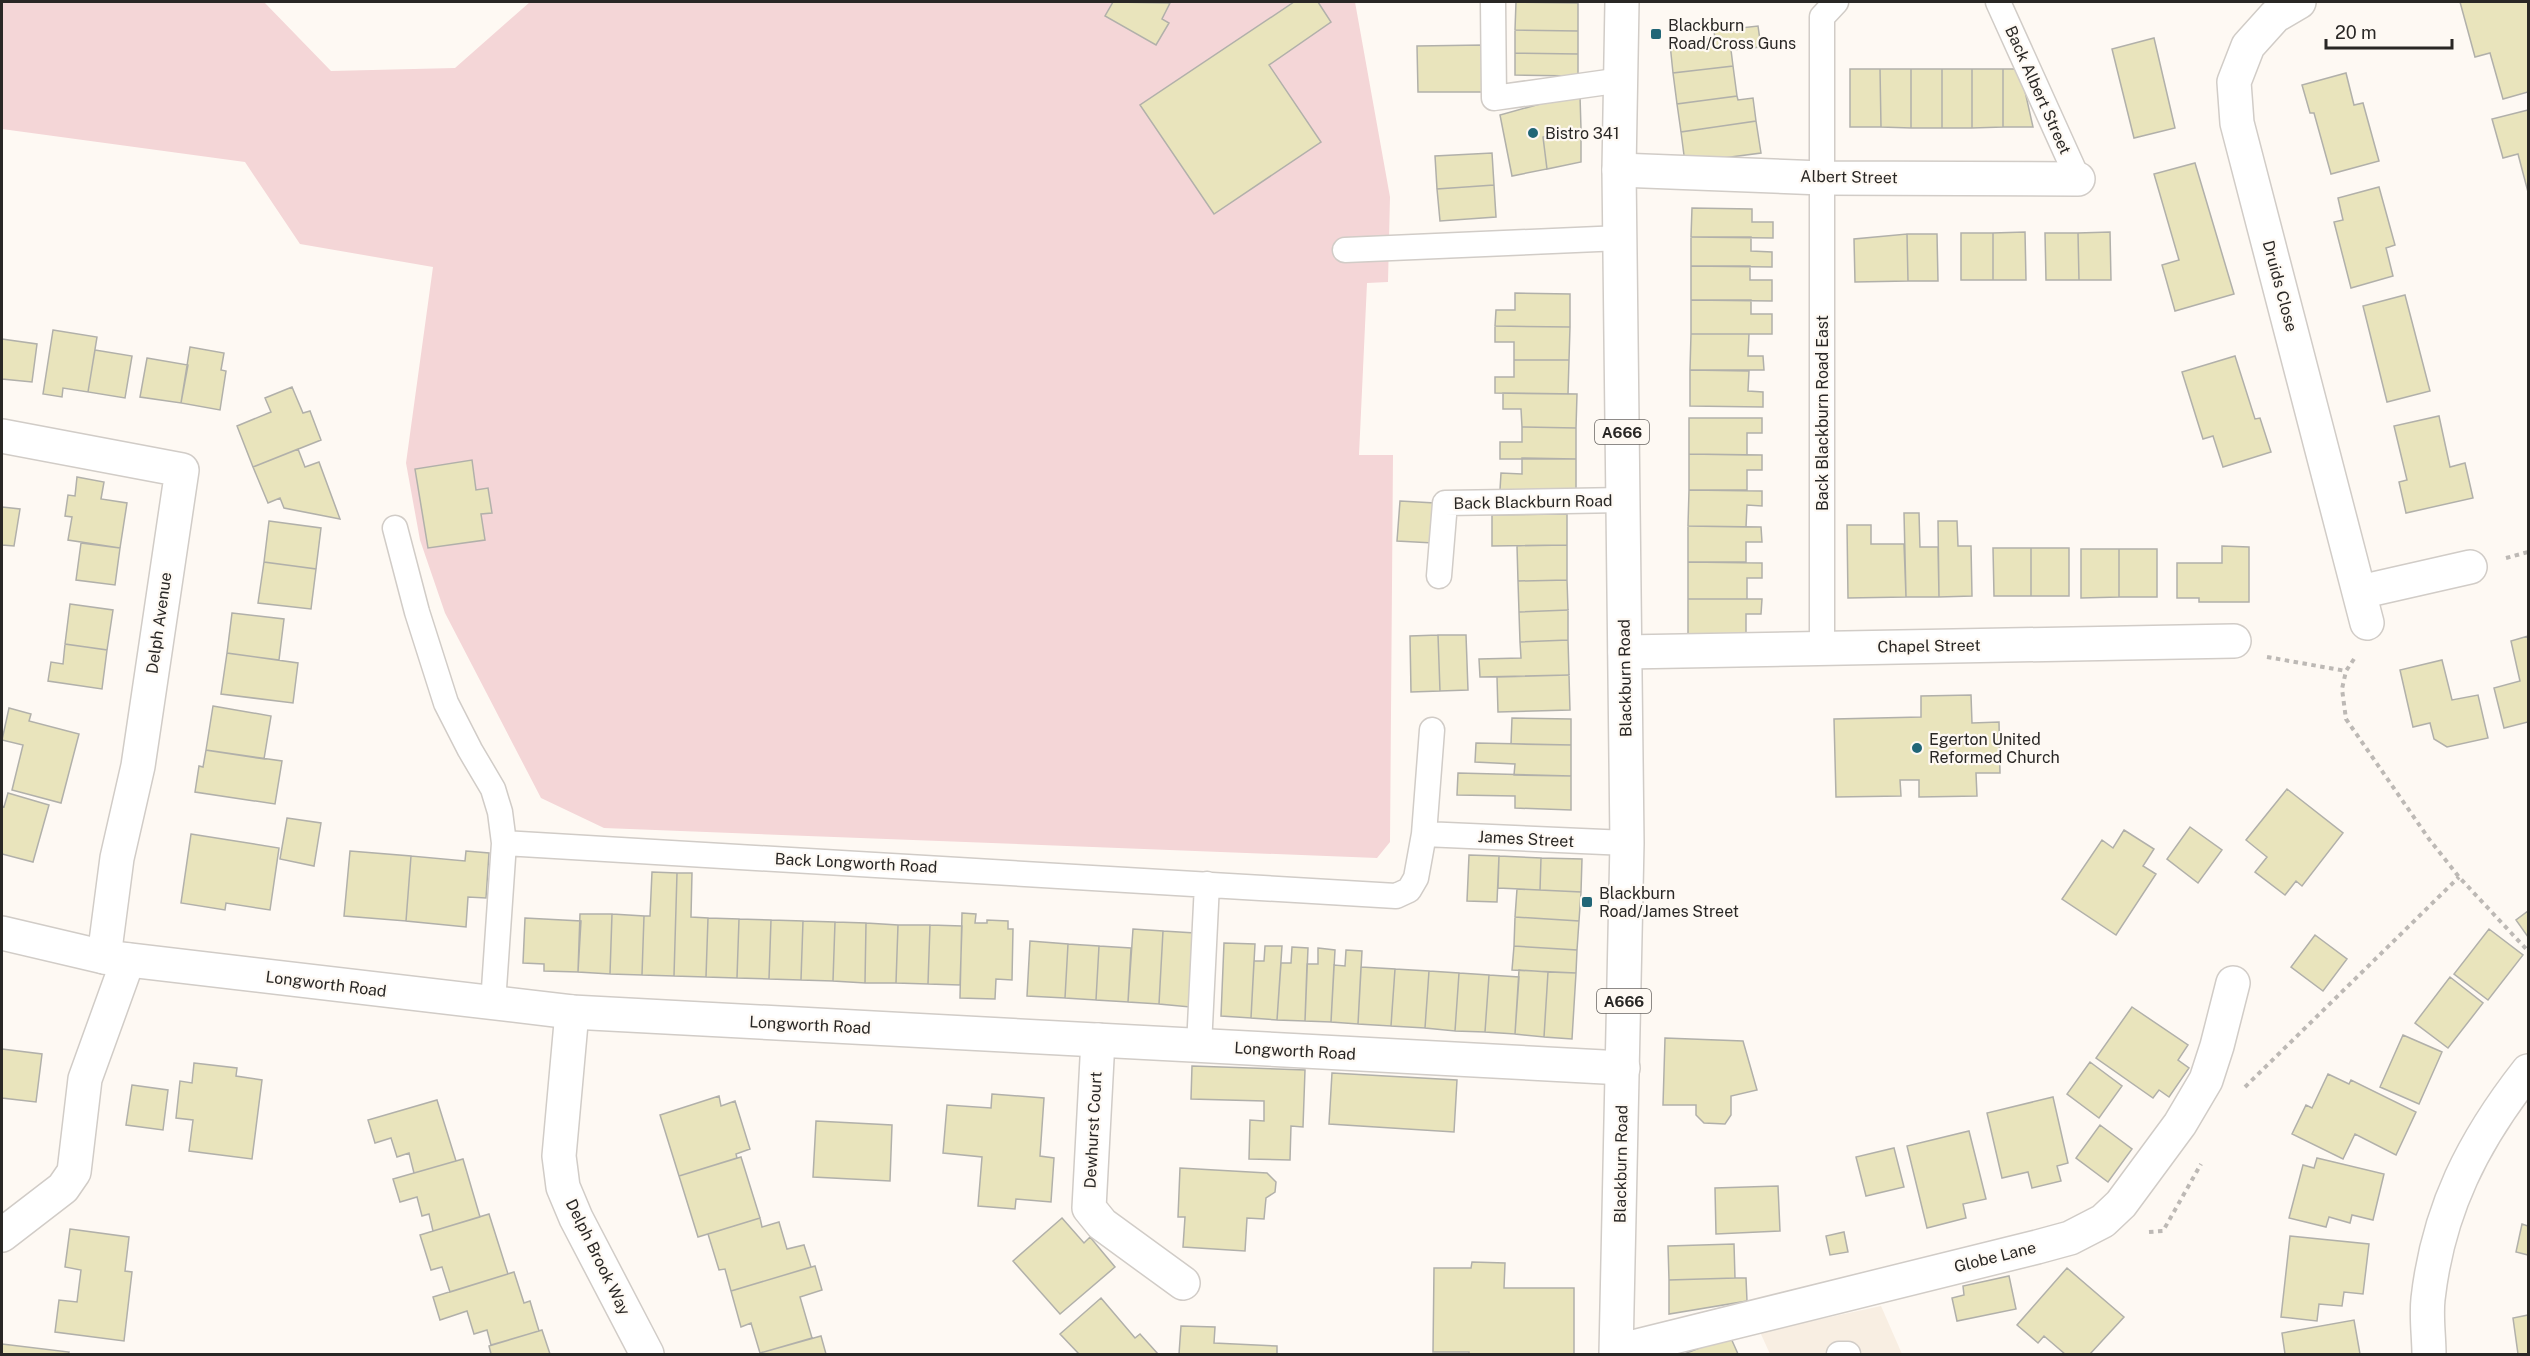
<svg xmlns="http://www.w3.org/2000/svg" width="2530" height="1356" font-family="'Public Sans',sans-serif">
<rect width="100%" height="100%" fill="#fef9f3"/>
<!-- built -->
<path fill="#f8eee2" d="M1881,1306L1902,1354H1770L1760,1332Z"/>
<!-- green -->
<path fill="#f4d6d7" d="M2,2H264L331,71L455,68L530,2H1355L1390,197L1388,282L1367,283L1359,455H1393L1390,842L1377,858L604,828L541,798L445,613L420,540L406,463L433,267L300,244L245,162L2,129Z"/>
<!-- building -->
<path fill="#e9e4bc" stroke="#b1b0aa" stroke-width="1.5" d="M1113,2L1170,3L1162,19L1169,23L1156,45L1105,16Z
M1294,2H1318L1331,22L1269,65L1321,142L1214,214L1140,105Z
M1516,2L1578,3V31L1515,30Z
M2460,2H2528V92L2503,99L2490,53L2475,57Z
M1758,26L1761,47L1731,50L1733,66L1673,73L1670,44L1715,38L1714,31Z
M1515,30L1578,31V54L1515,53Z
M2154,38L2175,128L2134,138L2112,49Z
M1483,45V92H1418L1417,46Z
M1515,53L1578,54V76L1515,75Z
M1733,66L1737,96L1677,104L1673,73Z
M1850,69H1880L1881,127H1850Z
M1880,69H1911V128L1881,127Z
M1911,69H1942V128H1911Z
M1942,69H1972V128H1942Z
M1972,69H2003V127L1972,128Z
M2003,69H2020L2033,127H2003Z
M2346,73L2354,105L2363,103L2379,161L2331,174L2314,113H2310L2302,85Z
M1576,94L1580,96L1581,129L1543,137L1547,169L1512,176L1500,115Z
M1737,96L1738,100L1753,98L1756,121L1681,132L1677,104Z
M2528,110V192L2518,154L2503,158L2492,119Z
M1756,121L1761,153L1685,163L1681,132Z
M1581,129V162L1547,169L1543,137Z
M1492,153L1494,185L1437,189L1435,156Z
M2195,163L2234,294L2175,311L2162,265L2179,260L2154,174Z
M1494,185L1496,217L1440,221L1437,189Z
M2379,187L2395,245L2386,248L2393,276L2351,288L2334,222L2343,220L2338,198Z
M1692,208L1752,209V222H1773V238L1691,237Z
M2025,232L2026,280H1993V233Z
M2110,232L2111,280H2079L2078,233Z
M1961,233H1993V280H1961Z
M2045,233H2078L2079,280H2046Z
M1907,234L1908,281L1855,282L1854,239Z
M1907,234H1937L1938,281H1908Z
M1691,237H1751V251L1772,252V267L1691,266Z
M1691,266H1750V280H1772V301L1691,300Z
M1515,293L1570,294V327L1495,326L1496,310H1515Z
M2405,295L2430,391L2387,402L2363,306Z
M1691,300H1751V314H1772V334H1691Z
M1495,326L1570,327L1569,360H1514V342H1495Z
M53,330L97,337L88,392L63,388L62,397L43,394Z
M1691,334H1749L1748,356H1763L1764,370H1690Z
M2,339L37,344L32,382L2,379Z
M190,347L224,353L221,370L226,371L220,410L181,403Z
M95,350L132,356L125,398L88,392Z
M2235,356L2255,419L2260,418L2271,452L2223,467L2213,436L2203,439L2182,372Z
M147,358L188,365L181,403L140,397Z
M1514,360H1569L1568,394L1495,393V377H1514Z
M1690,370L1749,371L1748,391L1763,392V407L1690,406Z
M292,387L303,413L310,411L321,440L253,467L237,426L271,412L265,398Z
M1503,393L1577,394L1576,428L1522,427L1521,409H1503Z
M2439,416L2450,467L2465,463L2473,498L2406,513L2399,482L2407,480L2394,426Z
M1689,418H1762V433H1747V455L1689,454Z
M1522,427L1576,428V459H1500V442H1522Z
M298,449L305,467L319,462L340,519L284,508L280,498L268,503L253,467Z
M1689,454L1762,455V470H1747V490H1689Z
M1522,458L1576,459V491L1500,490L1501,473L1522,474Z
M472,460L476,490L488,488L492,513L481,514L485,540L428,548L415,469Z
M77,477L104,482L101,499L127,503L120,548L68,540L72,517L65,516L68,495L75,496Z
M1689,490L1762,491V506L1747,505L1746,527L1688,526Z
M1400,501L1435,503L1433,543L1397,541Z
M2,507L20,509L14,546L2,545Z
M1904,513H1919L1920,547H1938L1939,597H1906Z
M1567,514V545L1492,546V515Z
M269,521L321,528L316,569L264,562Z
M1938,521H1957L1958,546H1971L1972,596L1939,597Z
M1847,525H1871V544H1904L1906,597L1848,598Z
M1688,526L1761,527L1762,542H1746V562H1688Z
M81,543L120,548L115,585L76,580Z
M1567,545V580L1518,581L1517,546Z
M2222,546L2249,547V602H2199V598H2177V563H2222Z
M1993,548H2031V596H1994Z
M2031,548H2069V596H2031Z
M2081,549H2119V597L2081,598Z
M2119,549H2157V597H2119Z
M264,562L316,569L311,609L258,603Z
M1688,562L1762,563V578H1747V599H1688Z
M1567,580L1568,610L1519,612L1518,581Z
M1688,599H1762L1761,614H1746V635H1688Z
M70,604L113,610L107,650L65,644Z
M1568,610V640L1520,642L1519,612Z
M232,613L284,619L279,660L227,653Z
M1438,635L1440,691L1411,692L1410,636Z
M1438,635H1466L1468,690L1440,691Z
M2528,636V722L2504,728L2494,688L2520,681L2511,641Z
M1568,640L1569,675L1480,677L1479,659L1521,658L1520,642Z
M65,644L107,650L102,689L48,681L51,662L63,664Z
M227,653L298,663L293,703L221,694Z
M2442,660L2452,700L2478,695L2488,738L2447,747L2434,739L2430,723L2413,727L2400,670Z
M1569,675L1570,710L1498,712L1497,677Z
M1971,695L1972,723L1999,722L2000,773H1976L1977,796L1919,797V780H1900L1901,796L1836,797L1834,719L1921,717V696Z
M213,706L271,716L264,759L206,750Z
M9,708L31,714L29,721L79,734L61,803L12,790L23,745L2,740Z
M1512,718L1571,719V745L1511,744Z
M1476,743L1571,745V776L1514,775L1515,764L1475,762Z
M206,750L282,761L275,804L195,792L199,766L203,767Z
M1458,773L1571,776V810L1515,808V796L1457,795Z
M2287,789L2343,833L2302,886L2296,881L2285,895L2255,872L2267,857L2246,840Z
M8,793L49,805L33,862L2,854V806L4,807Z
M287,818L321,823L314,866L280,859Z
M2190,827L2222,850L2198,883L2167,859Z
M2124,830L2154,849L2143,866L2156,874L2116,935L2062,899L2102,840L2113,848Z
M191,834L279,848L270,910L226,903L225,910L181,903Z
M350,851L411,856L406,921L344,916Z
M466,851L489,853L486,898L468,897L466,927L406,921L411,856L465,861Z
M1469,855L1499,856L1497,902L1467,901Z
M1499,856L1541,858L1540,890L1498,888Z
M1541,858L1582,859L1581,892L1540,890Z
M652,872L677,873L674,976L642,975L644,916H650Z
M677,873H692L691,917L708,918L706,977L674,976Z
M1517,889L1581,892L1579,921L1515,917Z
M2528,911V937L2516,920Z
M962,913L976,914L975,923H987V920L1008,921V929H1013L1012,980L996,979L995,999L960,998Z
M580,914H612L610,974L578,972Z
M612,914L644,916L642,975L610,974Z
M1515,917L1579,921L1577,950L1514,946Z
M525,918L581,921L578,972L544,971V964L523,963Z
M708,918L739,919L737,978L706,977Z
M739,919L771,920L769,979L737,978Z
M771,920L803,921L801,980L769,979Z
M803,921L835,922L833,981L801,980Z
M835,922L866,923L865,983L833,981Z
M866,923L898,925L896,983H865Z
M898,925H930L928,984L896,983Z
M930,925L962,926L960,985L928,984Z
M1133,929L1163,931L1159,1004L1128,1002Z
M2489,929L2523,955L2488,1000L2454,974Z
M1163,931L1195,933L1190,1007L1159,1004Z
M2315,935L2347,959L2323,991L2291,967Z
M1030,941L1068,944L1065,998L1027,996Z
M1224,943L1255,944L1251,1018L1221,1016Z
M1068,944L1099,946L1096,1000L1065,998Z
M1099,946L1131,948L1128,1002L1096,1000Z
M1265,946H1282L1277,1020L1251,1018L1254,961H1264Z
M1514,946L1577,950L1576,973L1512,970Z
M1292,947L1308,948L1305,1021L1277,1020L1281,963H1291Z
M1318,948L1335,950L1331,1022L1305,1021L1307,964H1318Z
M1346,950L1362,951L1358,1024L1331,1022L1334,965L1345,966Z
M1361,967L1395,969L1391,1026L1358,1024Z
M1395,969L1429,971L1425,1028L1391,1026Z
M1519,970L1548,972L1544,1037L1515,1034Z
M1429,971L1459,973L1455,1031L1425,1028Z
M1548,972L1576,973L1572,1039L1544,1037Z
M1459,973L1489,975L1485,1032L1455,1031Z
M1489,975L1519,977L1515,1034L1485,1032Z
M2450,977L2483,1003L2448,1048L2415,1023Z
M2132,1007L2188,1045L2178,1060L2189,1068L2169,1097L2159,1090L2153,1098L2096,1058Z
M2403,1035L2442,1052L2419,1104L2380,1087Z
M1665,1038L1743,1041L1757,1090L1731,1096V1115L1725,1124L1704,1123L1696,1115V1105H1663Z
M2,1049L42,1054L36,1102L2,1098Z
M2090,1062L2122,1086L2099,1118L2067,1094Z
M194,1063L237,1068L236,1076L262,1080L252,1159L189,1151L193,1120L176,1118L180,1081L192,1083Z
M1192,1066L1305,1070L1303,1127L1291,1126L1290,1160L1249,1159L1250,1120L1264,1121V1101L1191,1099Z
M1332,1073L1457,1080L1454,1132L1329,1124Z
M2328,1074L2349,1084L2351,1080L2416,1112L2396,1155L2355,1134L2343,1159L2292,1134L2306,1105L2312,1108Z
M132,1085L168,1090L163,1130L126,1125Z
M992,1094L1044,1098L1040,1156L1054,1158L1051,1202L1016,1199L1015,1209L978,1206L982,1157L943,1153L947,1105L991,1108Z
M719,1096L721,1106L735,1101L750,1149L736,1154L737,1158L679,1176L660,1115Z
M2053,1097L2068,1163L2057,1166L2061,1181L2032,1188L2028,1172L2002,1178L1987,1113Z
M437,1100L456,1161L414,1173L409,1153L397,1157L391,1138L375,1143L368,1120Z
M816,1121L892,1125L890,1181L813,1177Z
M2100,1125L2132,1149L2108,1182L2076,1158Z
M1969,1131L1986,1199L1963,1204L1966,1218L1927,1228L1907,1146Z
M1894,1148L1904,1187L1866,1196L1856,1157Z
M741,1157L760,1218L698,1237L679,1176Z
M2317,1158L2384,1174L2373,1220L2352,1215L2350,1223L2329,1217L2326,1227L2289,1218L2303,1165L2314,1168Z
M463,1159L480,1217L433,1231L429,1214L422,1216L417,1197L400,1202L393,1179Z
M1180,1168L1267,1173L1276,1182L1275,1192L1266,1198L1264,1219L1247,1218L1245,1251L1183,1247L1185,1217H1178Z
M1778,1186L1780,1231L1716,1234L1715,1188Z
M489,1214L508,1274L450,1292L442,1267L431,1270L420,1235Z
M760,1218L762,1227L779,1222L787,1249L804,1245L811,1267L731,1291L725,1269L719,1270L708,1234Z
M1062,1218L1084,1243L1090,1237L1115,1267L1060,1314L1013,1261Z
M2522,1224L2528,1226V1255L2516,1252Z
M70,1229L129,1237L125,1271L132,1272L124,1341L55,1332L59,1300L77,1302L81,1270L65,1267Z
M1844,1232L1848,1252L1830,1255L1826,1236Z
M2290,1236L2369,1244L2363,1294L2344,1292L2342,1306L2319,1304L2317,1321L2281,1317Z
M1734,1244L1735,1278L1669,1280L1668,1246Z
M1472,1262L1505,1263L1504,1288H1574V1354H1469V1352H1433L1434,1268H1471Z
M815,1266L822,1290L800,1297L812,1338L760,1353L751,1323L741,1327L731,1291Z
M2067,1268L2124,1317L2090,1354H2065L2044,1336L2038,1343L2017,1325Z
M514,1272L524,1303L530,1301L539,1331L491,1345L487,1330L474,1334L467,1311L440,1320L433,1297Z
M2009,1276L2016,1309L1957,1321L1952,1298L1964,1295L1963,1286Z
M1735,1278H1746L1747,1301L1669,1314V1280Z
M1101,1298L1135,1338L1140,1334L1158,1354H1079L1060,1334Z
M2528,1315V1354H2518L2513,1318Z
M2354,1320L2360,1354H2285L2282,1333Z
M1181,1326L1215,1327L1214,1343L1277,1346V1354H1179Z
M542,1330L550,1354H491L489,1346Z
M821,1336L826,1354H760V1353Z
M1730,1336L1738,1354H1684Z
M2,1344L69,1352L68,1354H2Z"/>
<g fill="none" stroke-linecap="round" stroke-linejoin="round">
<defs>
<path id="service" d="M1493,2L1494,98L1622,80
M1998,2L2078,179
M1345,250L1621,238
M395,528L417,612L446,703L470,750L493,789L500,812L504,843L493,1003
M1439,576L1445,503L1623,500
M1822,648V17L1836,2
M1432,730L1424,834L1627,843
M504,843L1396,896L1409,890L1416,878L1424,834
M1199,1046L1207,884
M1839,1354H1848"/>
<path id="minor" d="M2299,2L2275,16L2248,46L2234,82L2237,123L2367,623
M1619,170L1822,178L2078,179
M2,436L182,470L138,766L117,858L104,957
M2360,592L2470,567
M1625,652L2234,641
M572,1012L559,1156L563,1187L576,1218L647,1354
M1098,1040L1089,1208L1102,1224L1183,1283
M2,1235L63,1188L74,1172L85,1079L128,960
M1617,1351L2037,1247L2070,1238L2103,1221L2121,1204L2180,1124L2206,1080L2217,1046L2233,983
M2429,1354C2429,1337 2426,1317 2428,1299C2438,1210 2473,1141 2528,1071"/>
<path id="tertiary" d="M2,933L104,957L572,1012L1623,1068"/>
<path id="trunk" d="M1616,1354L1627,843L1619,170L1622,2"/>
</defs>
<!-- service casing -->
<use href="#service" stroke="#d1ccc7" stroke-width="27"/>
<!-- minor casing -->
<use href="#minor" stroke="#d1ccc7" stroke-width="36"/>
<!-- tertiary casing -->
<use href="#tertiary" stroke="#d1ccc7" stroke-width="36"/>
<!-- trunk casing -->
<use href="#trunk" stroke="#d1ccc7" stroke-width="36"/>
<!-- path -->
<path stroke="#bdb9b5" stroke-width="4" stroke-dasharray="4.5 4.5" stroke-linecap="butt" d="M2506,558L2528,552
M2267,657L2346,671
M2354,659L2346,671L2342,689L2346,719L2429,839L2459,877L2528,951
M2245,1087L2459,877
M2149,1232L2163,1231L2201,1164"/>
<!-- service -->
<use href="#service" stroke="#fff" stroke-width="24"/>
<!-- minor -->
<use href="#minor" stroke="#fff" stroke-width="33"/>
<!-- tertiary -->
<use href="#tertiary" stroke="#fff" stroke-width="33"/>
<!-- trunk -->
<use href="#trunk" stroke="#fff" stroke-width="33"/>
</g>
<!-- markers -->
<g fill="#216677" stroke="#fef9f3" stroke-width="2">
<rect x="1650" y="28" width="12" height="12" rx="3"/>
<circle cx="1533" cy="133" r="6"/>
<circle cx="1917" cy="748" r="6"/>
<rect x="1581" y="896" width="12" height="12" rx="3"/>
</g>
<g text-anchor="middle" dominant-baseline="central" stroke-width="4.5" stroke-linejoin="round" paint-order="stroke">
<!-- shield labels -->
<g fill="#fef9f3" stroke="#696663" stroke-width="1.5">
<rect x="1595" y="420" width="54" height="24" rx="4.5"/>
<rect x="1597" y="989" width="54" height="24" rx="4.5"/>
</g>
<g font-size="15" font-weight="bold" fill="#292725">
<text x="1622" y="432">A666</text>
<text x="1624" y="1001">A666</text>
</g>
<!-- poi labels -->
<g font-size="16" fill="#292725" stroke="#fef9f3" text-anchor="start">
<text x="1668" y="25">Blackburn<tspan x="1668" dy="18">Road/Cross Guns</tspan></text>
<text x="1545" y="133">Bistro 341</text>
<text x="1929" y="739">Egerton United<tspan x="1929" dy="18">Reformed Church</tspan></text>
<text x="1599" y="893">Blackburn<tspan x="1599" dy="18">Road/James Street</tspan></text>
</g>
<!-- street labels -->
<g font-size="16" fill="#292725" stroke="#fef9f3">
<text transform="translate(2038 90) rotate(66)">Back Albert Street</text>
<text transform="translate(1849 177) rotate(1)">Albert Street</text>
<text transform="translate(2280 286) rotate(75)">Druids Close</text>
<text transform="translate(1822 413) rotate(-90)">Back Blackburn Road East</text>
<text transform="translate(1533 502) rotate(-1)">Back Blackburn Road</text>
<text transform="translate(159 623) rotate(-82)">Delph Avenue</text>
<text transform="translate(1929 646) rotate(-1)">Chapel Street</text>
<text transform="translate(1625 678) rotate(-91)">Blackburn Road</text>
<text transform="translate(1526 839) rotate(3)">James Street</text>
<text transform="translate(856 863) rotate(3)">Back Longworth Road</text>
<text transform="translate(326 984) rotate(7)">Longworth Road</text>
<text transform="translate(810 1025) rotate(3)">Longworth Road</text>
<text transform="translate(1295 1051) rotate(3)">Longworth Road</text>
<text transform="translate(1093 1130) rotate(-87)">Dewhurst Court</text>
<text transform="translate(1621 1164) rotate(-89)">Blackburn Road</text>
<text transform="translate(598 1257) rotate(64)">Delph Brook Way</text>
<text transform="translate(1995 1257) rotate(-14)">Globe Lane</text>
</g>
</g>
<!-- border -->
<rect width="2530" height="1356" fill="none" stroke="#292725" stroke-width="6"/>
<!-- scale -->
<path d="M2326 39v9h126v-9" fill="none" stroke="#292725" stroke-width="3"/>
<text x="2335" y="39" font-size="18" fill="#292725" stroke="#fef9f3" stroke-width="4.5" paint-order="stroke">20 m</text>
</svg>
